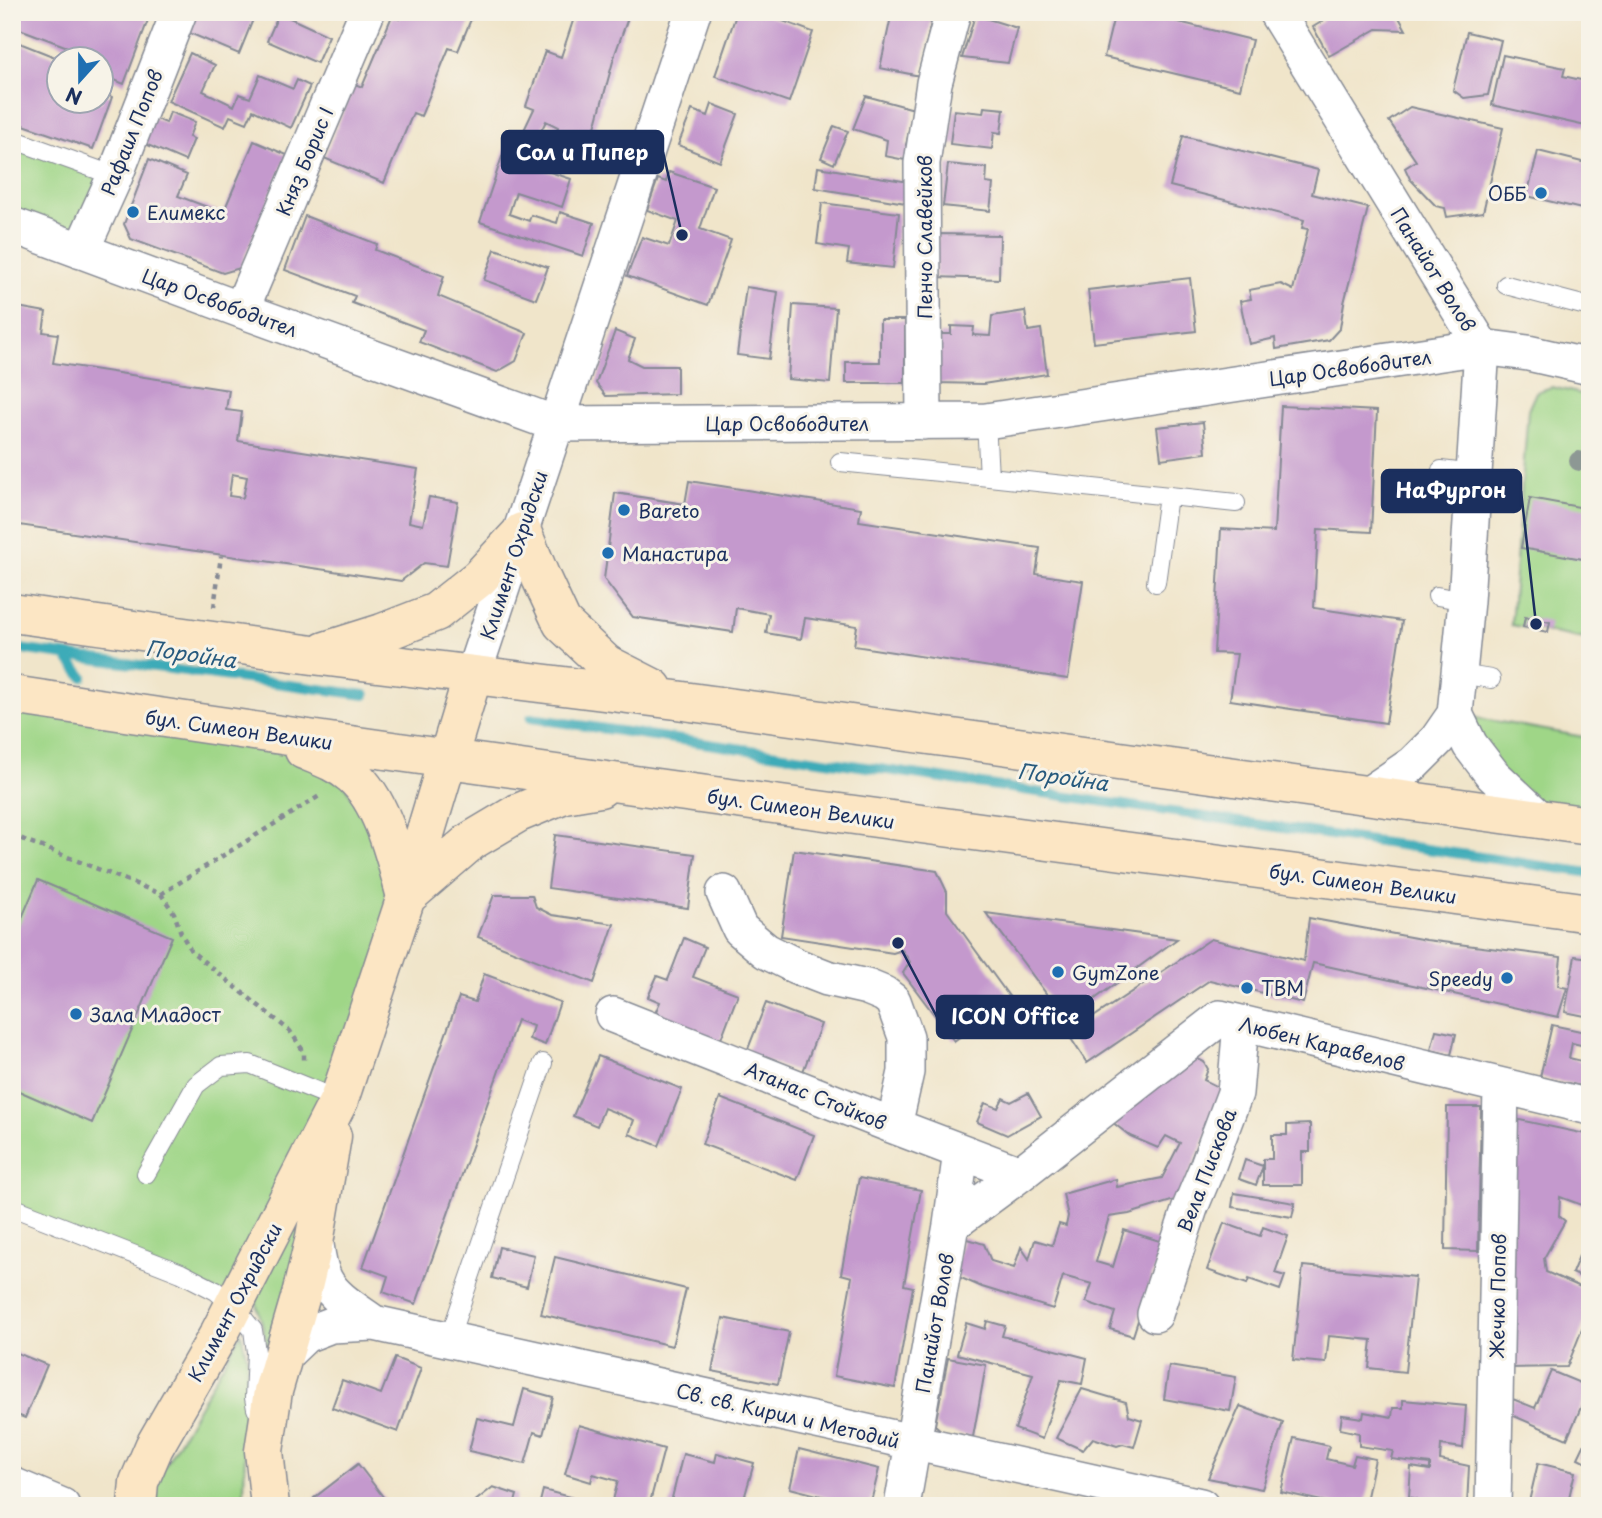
<svg xmlns="http://www.w3.org/2000/svg" width="1602" height="1518" font-family="'Playpen Sans',sans-serif">
<rect width="100%" height="100%" fill="#f7f3e8"/>
<filter id="ink" filterUnits="userSpaceOnUse"><feTurbulence type="fractalNoise" baseFrequency=".0143" numOctaves="2"/><feDisplacementMap in="SourceGraphic" scale="14" xChannelSelector="R" yChannelSelector="G"/><feConvolveMatrix kernelMatrix="1 2 1 2 8 2 1 2 1" color-interpolation-filters="sRGB"/></filter>
<filter id="wash" filterUnits="userSpaceOnUse"><feTurbulence type="fractalNoise" baseFrequency=".00686" numOctaves="4" result="noise"/><feDisplacementMap in="SourceGraphic" scale="28" xChannelSelector="R" yChannelSelector="G"/><feGaussianBlur stdDeviation="1.57" result="paint"/><feColorMatrix in="noise" values="0 0 0 0 0 0 0 0 0 0 0 0 0 0 0 0 0 1.4 0 .05"/><feComposite in="paint" operator="in"/></filter>
<g filter="url(#wash)">
<rect width="100%" height="100%" fill="#f0e5ca"/>
<!-- green -->
<path fill="#9fd687" stroke="#5d8272" stroke-width="2" d="M12,139L115,176L81,251L12,225Z
M1552,387L1590,396V640L1511,625L1528,410L1536,392Z
M12,695L333,762L406,897L233,1306L216,1291L12,1207Z
M1455,714L1590,738V826L1540,819Z
M318,1164L270,1356L256,1300Z
M241,1333L247,1358L244,1494L246,1506H150L163,1469Z"/>
<g fill="none" stroke-linecap="round" stroke-linejoin="round">
<!-- stream -->
<path stroke="#3cabb8" stroke-width="10" d="M12,648L365,695
M65,655L83,677
M531,718L1590,873"/>
</g>
<g id="blocks">
<!-- building -->
<path fill="#c499cd" fill-rule="evenodd" d="M12,12H151L124,84L102,75V60L12,26Z
M196,12H256L239,54L187,32Z
M402,12H474L458,51L449,48L421,116L413,113L384,183L324,158L355,84L362,87L392,16L399,19Z
M576,12H630L615,54L593,135L617,145L612,162L588,161L587,154L555,143L558,127L546,121L538,137L524,130L534,109L526,106L545,51L561,57Z
M737,12H771L769,16L813,32L789,102L715,76Z
M892,12H933L920,76L880,68Z
M1115,12H1138L1252,40L1240,89L1104,57Z
M1318,12H1396L1406,30L1377,29L1329,56L1313,27L1323,21Z
M279,13L329,36L317,63L267,41Z
M975,15L1017,28L1008,63L962,58Z
M1467,32L1501,40L1488,95L1464,98L1453,90Z
M12,40L60,59V102H102V93L112,97L93,149L12,121Z
M190,53L215,65L203,91L234,106L239,94L250,98L260,75L293,89L297,80L310,86L291,128L253,110L247,123L230,116L225,127L168,101Z
M1503,55L1565,68L1563,76L1590,82V127L1492,105Z
M866,96L914,109L906,145L911,147L910,161L885,156L887,140L853,129Z
M712,104L738,114L720,162L678,145L692,110L708,116Z
M984,107L1004,109L1001,133L994,132L992,149L950,144L954,110L983,113Z
M1410,107L1503,128L1483,212L1447,217L1445,208L1436,206L1410,179L1405,168L1416,161L1389,121Z
M170,112L195,122L189,137L194,139L185,161L143,143L154,118L166,123Z
M834,126L848,131L834,164L821,158Z
M1183,136L1318,170L1312,194L1368,208L1344,303L1340,328L1329,340L1276,349L1275,338L1249,344L1240,301L1251,299L1249,290L1281,284L1293,290L1308,229L1302,228L1304,220L1170,186Z
M254,141L287,155L240,268L223,273L131,239L124,224L149,159L187,175L178,196L223,213Z
M507,142L527,149L523,163L571,179L562,207L516,192L509,214L529,221L531,215L557,223L560,212L594,223L583,256L480,222Z
M1538,151L1590,164V211L1527,196Z
M948,164L987,168L986,183L993,184L990,211L943,206Z
M818,167L909,182L906,203L815,188Z
M669,172L714,187L700,229L731,240L708,305L627,276L642,237L669,246L678,221L647,210L658,179L666,182Z
M822,203L899,213L893,268L847,263L849,249L817,244Z
M305,216L377,244L375,250L444,276L438,296L527,333L516,361L497,372L419,342L424,330L352,303L355,296L285,270Z
M937,234L1000,235L999,279L935,277Z
M495,249L548,267L536,299L484,280Z
M1190,278L1196,331L1094,343L1088,290Z
M746,287L778,292L769,359L737,355Z
M793,305L836,308L830,383L788,379Z
M12,306L46,312L43,332L58,334L53,363L229,390L226,410L242,412L238,441L418,469L409,522L423,525L429,497L458,502L447,566L424,563L401,581L12,524ZM232,474L247,477L243,498L229,496Z
M1025,311L1028,331L1041,329L1047,374L983,384L938,383L940,334H951V326L974,327L973,335L990,336L992,316Z
M880,320H905V383H846V362H880Z
M615,331L635,339L628,359L642,366H677V394L606,396L596,383Z
M1281,406L1377,411L1371,532L1318,529L1314,608L1402,621L1386,723L1230,700L1237,654L1214,653L1221,529L1274,532Z
M1203,422L1206,453L1161,459L1157,427Z
M689,481L861,508L859,521L1040,548L1036,574L1083,581L1068,679L854,646L857,626L805,618L801,639L766,633L769,614L736,608L733,632L633,617L604,579L615,493L685,504Z
M1530,498L1590,509V525L1583,559L1521,548Z
M1525,617L1550,622L1548,632L1523,627Z
M555,835L695,854L688,908L548,888Z
M794,850L937,871L947,892V911L1011,999L954,1041L903,973L910,962L902,950L893,953L781,936Z
M38,880L172,937L92,1123L12,1088V941Z
M494,895H532L536,907L552,915L614,924L594,983L478,937Z
M986,913L1177,939L1066,1020Z
M1309,918L1426,940L1561,957L1558,986L1567,988L1558,1017L1313,963L1303,1003L1210,980L1087,1063L1068,1034L1211,939L1304,961Z
M684,938L705,947L693,977L738,994L719,1044L653,1018L660,1002L648,997L657,976L668,980Z
M1575,956L1590,958V1017L1565,1012Z
M484,974L560,1002L545,1045L529,1039L533,1026L517,1020L416,1304L383,1292L388,1276L363,1267L459,997L475,1002Z
M766,1003L821,1024L802,1074L746,1054Z
M1552,1025L1590,1033V1047L1572,1043L1569,1058L1590,1063V1088L1540,1077Z
M1436,1030L1456,1034L1451,1055L1431,1050Z
M598,1056L682,1089L659,1146L629,1134L634,1120L604,1108L597,1126L573,1116Z
M1194,1057L1204,1062L1208,1069L1204,1080L1226,1091L1178,1199L1129,1214L1109,1217L1096,1262L1113,1267L1124,1230L1163,1242L1133,1336L1110,1329L1115,1312L1086,1302L1092,1284L1063,1276L1053,1309L982,1287L954,1275L962,1237L984,1244L991,1261L1014,1268L1021,1247L1029,1259L1035,1240L1052,1245L1059,1224L1066,1226L1068,1216L1063,1194L1116,1179L1117,1187L1162,1178L1180,1143L1166,1136L1158,1148L1130,1136L1107,1118Z
M1028,1093L1041,1116L1007,1135L977,1122L985,1103L998,1108L1003,1098L1011,1102Z
M720,1098L814,1135L797,1180L702,1144Z
M1447,1107H1481L1478,1251L1445,1250Z
M1515,1119L1590,1135V1208L1560,1197L1559,1216L1565,1221L1544,1258L1546,1272L1590,1291V1309L1567,1367L1508,1368Z
M1310,1124V1152H1302V1185H1263V1166L1256,1185L1239,1179L1245,1160L1263,1166V1159H1272V1135H1287V1125Z
M859,1178L921,1190L904,1285L913,1287L895,1388L834,1376L852,1277L841,1274Z
M1234,1193L1295,1203L1292,1217L1232,1207Z
M1224,1223L1260,1236L1263,1227L1288,1236L1275,1273L1285,1276L1280,1290L1249,1279L1247,1284L1207,1270Z
M499,1247L534,1255L527,1287L492,1278Z
M1590,1252V1281L1572,1273L1579,1256L1587,1259Z
M555,1257L686,1289L672,1346L541,1314Z
M1303,1266L1415,1277L1405,1372L1369,1368L1372,1340L1329,1336L1326,1363L1293,1360Z
M723,1318L789,1332L778,1384L712,1371Z
M987,1321L1005,1326L1002,1336L1087,1358L1082,1384L1061,1380L1042,1439L1015,1429L1033,1374L957,1354L966,1323L985,1329Z
M12,1351L47,1365L25,1418L12,1413Z
M395,1358L421,1368L398,1432L332,1408L342,1380L381,1394Z
M948,1358L986,1365L973,1437L942,1431L935,1425Z
M1169,1366L1236,1377L1230,1411L1164,1399Z
M1551,1371L1590,1387L1567,1439L1507,1413L1513,1399L1535,1408Z
M524,1389L553,1397L543,1435L534,1432L525,1464L469,1451L477,1418L514,1427Z
M1082,1389L1126,1402L1129,1416L1142,1420L1134,1447L1123,1444L1117,1446L1093,1438L1083,1450L1056,1438Z
M1403,1400L1466,1406L1463,1448L1441,1445L1440,1460L1469,1466L1467,1506H1416V1499L1409,1497L1411,1467L1430,1470V1464L1391,1459L1393,1451L1359,1446V1433L1340,1429L1342,1415L1363,1418L1364,1412L1392,1417L1393,1408H1403Z
M1240,1406L1283,1422L1262,1489L1208,1478Z
M579,1425L664,1449L649,1506H633L613,1500L618,1481L593,1474L591,1482L565,1474Z
M1590,1433V1464L1578,1458Z
M1294,1438L1329,1446L1326,1459L1352,1465L1355,1455L1375,1459L1365,1506H1344L1281,1492Z
M799,1449L879,1469L870,1506H860L790,1488Z
M717,1453L754,1463L742,1506H670L683,1454L715,1462Z
M1538,1463L1575,1472L1567,1506H1528Z
M358,1464L390,1506H321L314,1498Z
M1590,1483V1506H1580Z
M493,1487L517,1495L514,1506H469Z
M543,1490L600,1505V1506H539Z"/>
</g>
</g>
<g filter="url(#ink)">
<use href="#blocks" fill-opacity="0" stroke="#868a94" stroke-width="2"/>
<g fill="none" stroke-linecap="round" stroke-linejoin="round">
<defs>
<path id="lane" d="M12,139L115,176
M1506,285L1590,307
M986,421L989,477L1236,503
M840,462L989,477
M1441,470L1474,474
M1156,583L1168,496
M1437,596L1466,601
M1460,674L1491,679
M146,1174L196,1085L221,1066L250,1064L339,1100
M12,1207L181,1273L216,1291L233,1306L253,1330L256,1352L254,1398L256,1409
M449,1339L543,1063"/>
<path id="street" d="M1276,12L1482,347L1466,601L1455,714L1470,745L1493,775L1540,819
M12,225L241,310L556,424L986,421L1482,347L1528,353L1590,367
M81,251L115,176L179,12
M241,310L367,12
M924,422L922,163L934,83L953,12
M473,675L693,12
M1366,796L1413,764L1437,740L1455,714
M724,893L740,929L766,951L796,966L827,978L867,987L884,994L893,1001L906,1037V1072L894,1126
M613,1015L894,1126L1020,1174
M951,1225L961,1152
M315,1237C317,1251 318,1267 325,1280C335,1299 358,1311 374,1323
M1155,1314L1190,1208L1208,1165L1235,1093L1241,1023
M282,1357L305,1335L331,1325L374,1323L1201,1506
M12,1485L62,1506
M902,1506L951,1225L1020,1174L1220,1018L1590,1107
M1493,1506L1501,1086"/>
<path id="secondary" d="M12,613L313,655L676,700L1590,826
M325,651L382,633L436,612L479,578L522,532L541,578L562,623L606,664L653,688
M12,695C537,775 1064,843 1590,913
M304,750C321,757 338,763 352,775C383,801 396,860 406,897L471,841L518,813L564,794L600,788
M137,1506L139,1482L154,1447L219,1334L339,1100L406,897L473,675
M270,1506L264,1451L273,1391L301,1295L315,1237L332,1136"/>
</defs>
<!-- lane casing -->
<use href="#lane" stroke="#868a94" stroke-width="20"/>
<!-- street casing -->
<use href="#street" stroke="#868a94" stroke-width="38"/>
<!-- secondary casing -->
<use href="#secondary" stroke="#868a94" stroke-width="41"/>
<!-- path -->
<path stroke="#868a94" stroke-width="4.5" stroke-dasharray="5 5" stroke-linecap="butt" d="M214,607L221,556
M12,835L161,894L174,913L181,933L191,951L290,1031L304,1052V1060
M161,894L321,795"/>
<!-- lane -->
<use href="#lane" stroke="#fff" stroke-width="18"/>
<!-- street -->
<use href="#street" stroke="#fff" stroke-width="35"/>
<!-- secondary -->
<use href="#secondary" stroke="#fce6c4" stroke-width="38"/>
</g>
<!-- trees -->
<circle fill="#8d9894" cx="1579" cy="461" r="10"/>
</g>
<!-- markers -->
<g fill="#1f6fb2" stroke="#f7f3e8" stroke-width="2.5">
<circle cx="1541" cy="193" r="7"/>
<circle cx="133" cy="212" r="7"/>
<circle cx="624" cy="510" r="7"/>
<circle cx="608" cy="553" r="7"/>
<circle cx="1058" cy="972" r="7"/>
<circle cx="1507" cy="978" r="7"/>
<circle cx="1247" cy="988" r="7"/>
<circle cx="76" cy="1014" r="7"/>
</g>
<g text-anchor="middle" dominant-baseline="central" stroke-width="6" stroke-linejoin="round" paint-order="stroke">
<!-- street labels -->
<g font-size="19" fill="#1b2f5e" stroke="#f7f3e8">
<text transform="translate(131 132) rotate(-68)">Рафаил Попов</text>
<text transform="translate(304 161) rotate(-67)">Княз Борис I</text>
<text transform="translate(924 237) rotate(-90)">Пенчо Славейков</text>
<text transform="translate(1434 269) rotate(58)">Панайот Волов</text>
<text transform="translate(220 302) rotate(20)">Цар Освободител</text>
<text transform="translate(1350 367) rotate(-8)">Цар Освободител</text>
<text x="787" y="423">Цар Освободител</text>
<text transform="translate(513 555) rotate(-72)">Климент Охридски</text>
<text transform="translate(239 729) rotate(8)">бул. Симеон Велики</text>
<text transform="translate(801 808) rotate(8)">бул. Симеон Велики</text>
<text transform="translate(1363 883) rotate(8)">бул. Симеон Велики</text>
<text transform="translate(1322 1043) rotate(14)">Любен Каравелов</text>
<text transform="translate(816 1095) rotate(22)">Атанас Стойков</text>
<text transform="translate(1206 1170) rotate(-69)">Вела Пискова</text>
<text transform="translate(1497 1296) rotate(-89)">Жечко Попов</text>
<text transform="translate(234 1302) rotate(-62)">Климент Охридски</text>
<text transform="translate(934 1323) rotate(-80)">Панайот Волов</text>
<text transform="translate(788 1415) rotate(13)">Св. св. Кирил и Методий</text>
</g>
<!-- poi labels -->
<g font-size="19" fill="#1b2f5e" stroke="#f7f3e8" text-anchor="start">
<text x="1527" y="193" text-anchor="end">ОББ</text>
<text x="147" y="212">Елимекс</text>
<text x="638" y="510">Bareto</text>
<text x="622" y="553">Манастира</text>
<text x="1072" y="972">GymZone</text>
<text x="1493" y="978" text-anchor="end">Speedy</text>
<text x="1261" y="988">ТВМ</text>
<text x="90" y="1014">Зала Младост</text>
</g>
<!-- water labels -->
<g font-size="21" font-style="italic" fill="#275a7e" stroke="#f7f3e8">
<text transform="translate(191 653) rotate(8)">Поройна</text>
<text transform="translate(1063 776) rotate(8)">Поройна</text>
</g>
</g>
<!-- callouts -->
<path fill="none" stroke="#1b2f5e" stroke-width="2.5" d="M682 235L663 152M1536 624L1521 491M898 943L937 1017"/>
<g fill="#1b2f5e" stroke="#f7f3e8" stroke-width="2.5">
<circle cx="682" cy="235" r="7"/>
<circle cx="1536" cy="624" r="7"/>
<circle cx="898" cy="943" r="7"/>
</g>
<g fill="#1b2f5e" stroke="#1b2f5e" stroke-width="2.5">
<rect x="502" y="131" width="161" height="42" rx="7"/>
<rect x="1382" y="470" width="139" height="42" rx="7"/>
<rect x="937" y="996" width="156" height="42" rx="7"/>
</g>
<g font-size="21" text-anchor="middle" font-weight="bold" fill="#fff">
<text x="582" y="160">Сол и Пипер</text>
<text x="1451" y="498">НаФургон</text>
<text x="1015" y="1024">ICON Office</text>
</g>
<!-- margin -->
<rect width="1602" height="1518" fill="none" stroke="#f7f3e8" stroke-width="42"/>
<!-- north arrow -->
<g transform="translate(80 80) rotate(201)"><circle r="33" fill="#f7f3e8" stroke="#9fa5b1" stroke-width="2"/>
<path d="M0-5L12 26L0 18L-12 26Z" fill="#1f6fb2"/>
<text y="-10" font-size="19" font-weight="bold" text-anchor="middle" fill="#1b2f5e">N</text>
</g>
</svg>
